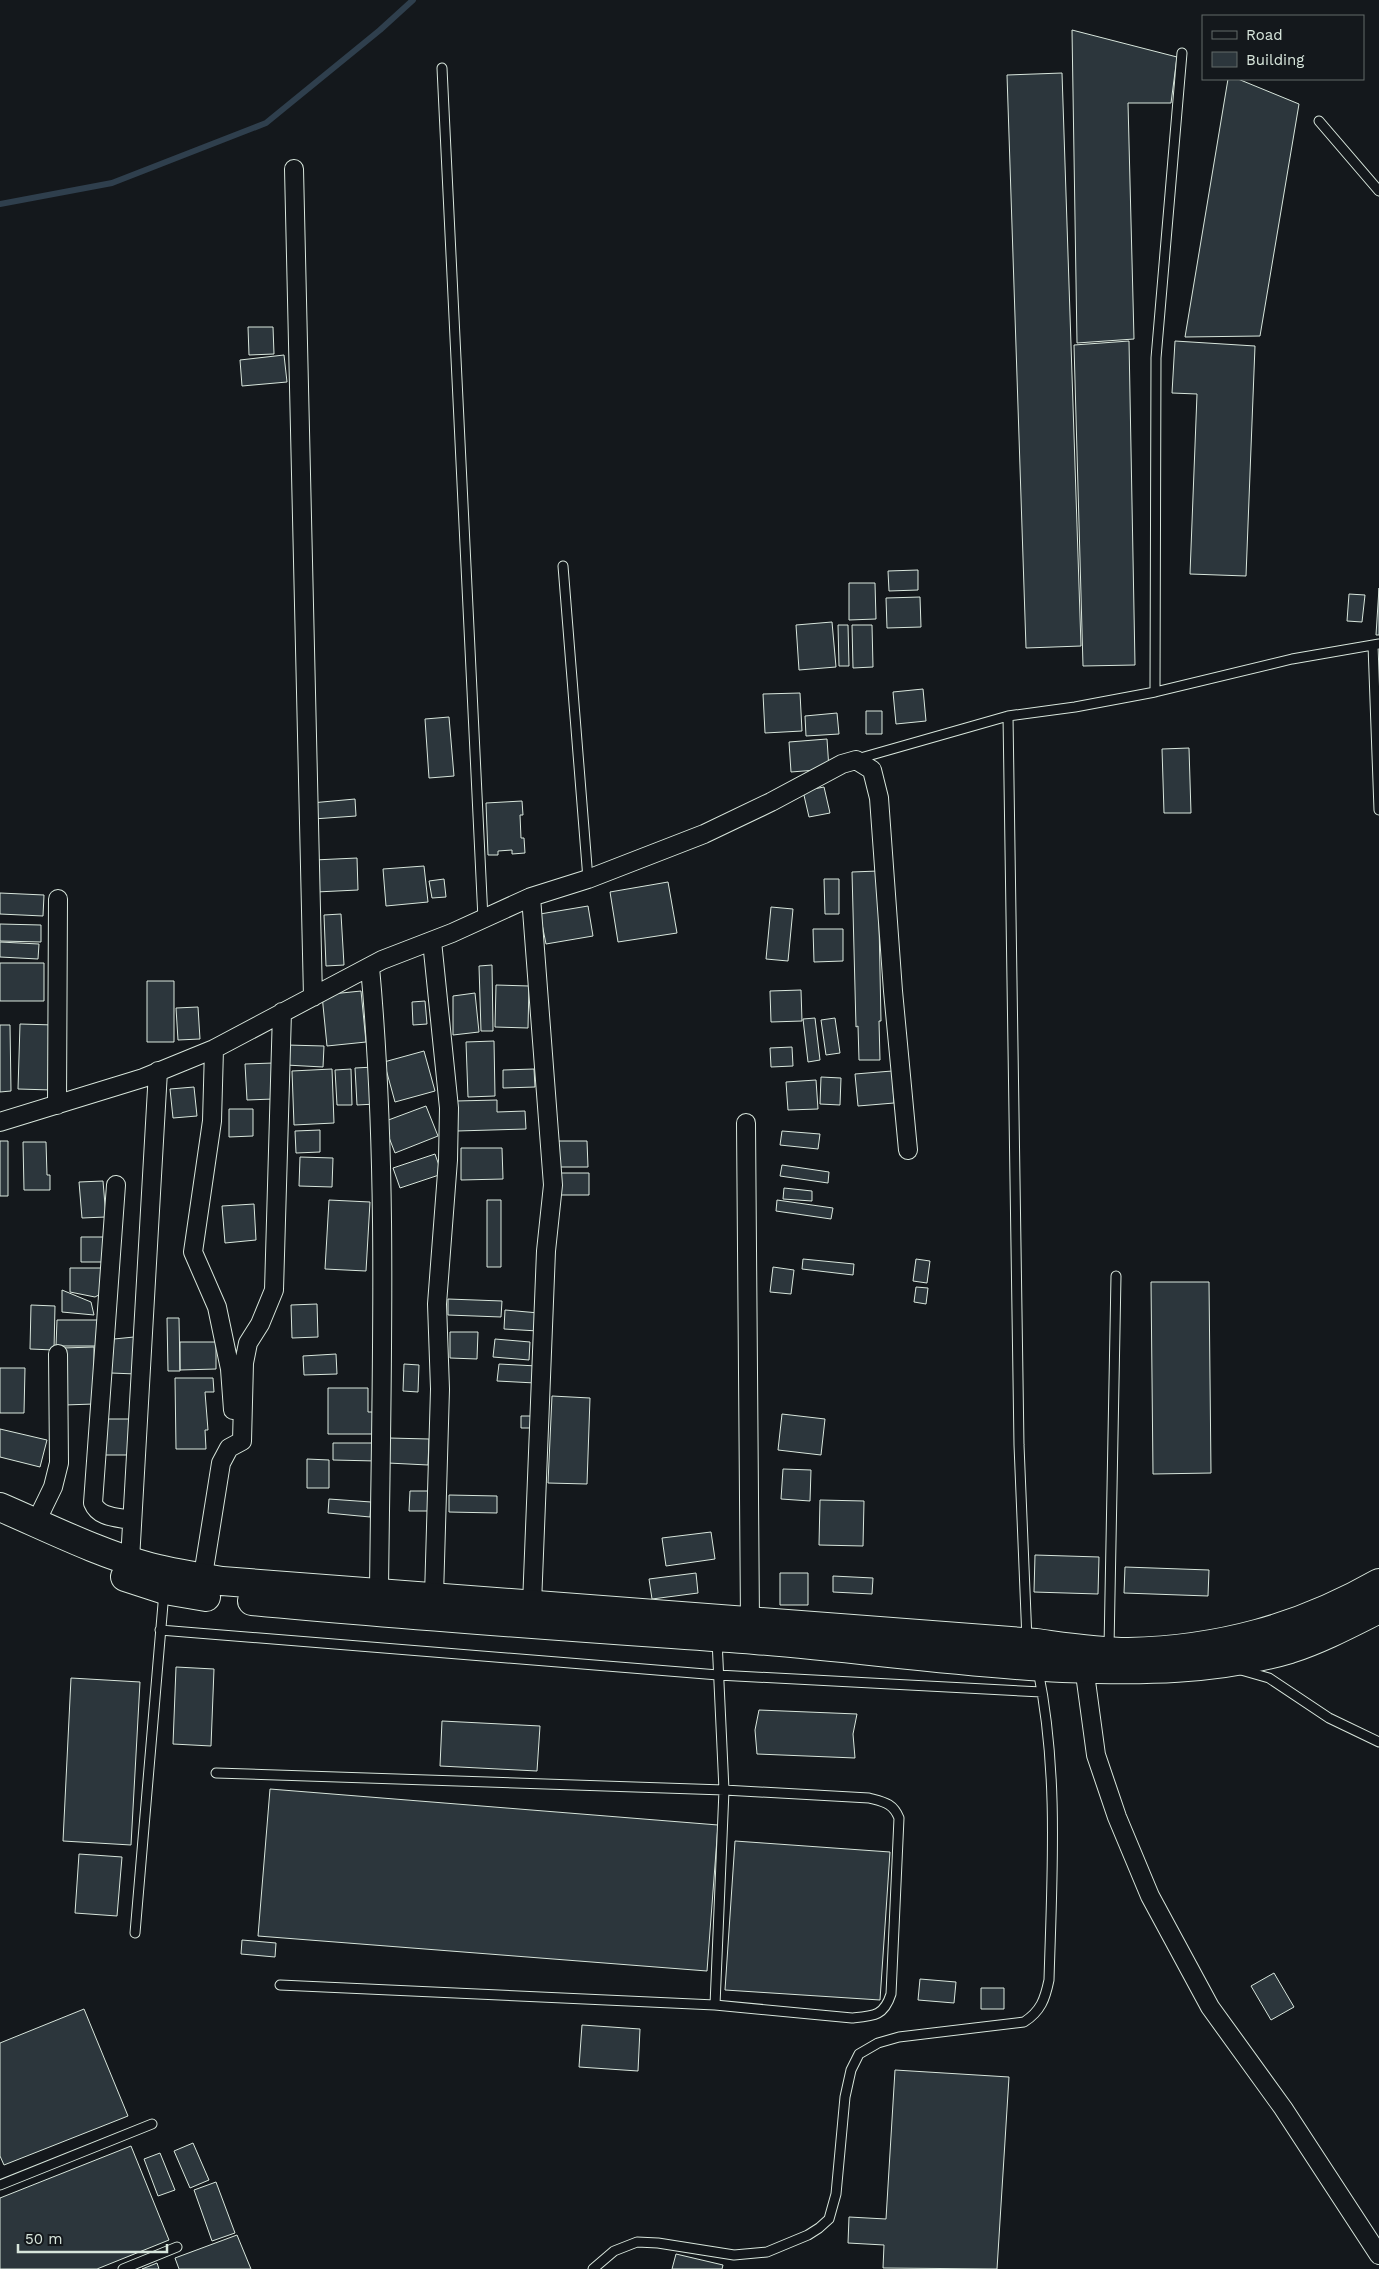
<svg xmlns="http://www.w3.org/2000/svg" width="1379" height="2269" font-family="'Work Sans',sans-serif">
<rect width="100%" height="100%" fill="#14181c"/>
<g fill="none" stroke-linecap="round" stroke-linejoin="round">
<!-- stream -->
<path stroke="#2f3f4d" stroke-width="6" d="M0,204L112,183L266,123L380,30L413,0"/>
</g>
<!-- building -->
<path fill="#2c363c" stroke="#d8e6dc" d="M1072,30L1177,57L1171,103H1128L1134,339L1077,343Z
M1062,73L1081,646L1026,648L1007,75Z
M1228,79H1238L1299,104L1260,336L1185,337Z
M248,327H273L274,354L249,355Z
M1129,341L1135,665L1083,666L1074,345Z
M1175,341L1255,346L1246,576L1190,574L1197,394L1172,393Z
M284,355L287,382L242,386L240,360Z
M918,570V590L889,591L888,571Z
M849,583H875L876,619L849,620Z
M1379,588V635H1376Z
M1349,594L1365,595L1362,622L1347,621Z
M920,597L921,627L887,628L886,598Z
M832,622L836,667L799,670L796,625Z
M838,625H848L849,666H839Z
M852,625H872L873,667L853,668Z
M923,689L926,721L896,724L893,692Z
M800,693L802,731L765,733L763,694Z
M866,711H882V734H866Z
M837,713L839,734L806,736L805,716Z
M449,717L454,776L429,778L425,719Z
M827,739L829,769L791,772L789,742Z
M1189,748L1191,813H1164L1162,749Z
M824,787L830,813L809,817L803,791Z
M355,799L356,816L313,819L311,803Z
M522,801L523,815H520L521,838H524L525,853L512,854V850L498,851V855H488L486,803Z
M357,858L358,890L316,892L314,860Z
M424,866L428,902L386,906L383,869Z
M878,871L881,1021H879L880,1060H859L858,1026L856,1027L852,872Z
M444,879L446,897L432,898L429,881Z
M824,879H839V914H825Z
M668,882L677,933L618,942L610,892Z
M0,893L44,895L43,916L0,914Z
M588,906L593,936L546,944L540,914Z
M771,907L793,909L788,961L766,959Z
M341,914L344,965L326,966L324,915Z
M0,924L41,925V942L0,941Z
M813,929H843V961L814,962Z
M0,942L39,944L38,959L0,957Z
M0,963H44V1001H0Z
M492,965L493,1031H481L479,966Z
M147,981H174V1042H147Z
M496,985L529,986L528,1028L495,1027Z
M801,990L802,1021L771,1022L770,991Z
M361,991L366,1042L327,1046L322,995Z
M475,993L479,1032L453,1035V996Z
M425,1001L427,1024L413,1025L412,1002Z
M198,1007L200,1039L178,1040L176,1008Z
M815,1018L820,1060L808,1062L803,1019Z
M835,1018L840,1053L826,1055L821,1020Z
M20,1024L54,1025L52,1090L18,1089Z
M0,1025H10L11,1091L0,1092Z
M494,1041L495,1096L468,1097L466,1042Z
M287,1045L324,1046L323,1067L286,1065Z
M792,1047L793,1066L771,1067L770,1048Z
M424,1051L435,1091L395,1102L384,1062Z
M273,1063L274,1099L247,1100L245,1064Z
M374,1067L376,1104L357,1105L355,1068Z
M332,1069L334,1123L294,1125L292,1071Z
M351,1069L352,1105H337L335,1070Z
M534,1069L535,1087L503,1088V1070Z
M892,1071L894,1103L858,1106L855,1074Z
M821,1077L841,1078L840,1105L820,1104Z
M816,1080L818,1109L788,1110L786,1082Z
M194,1087L197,1116L173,1118L170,1089Z
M497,1100V1112L525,1111L526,1129L457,1131L456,1101Z
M426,1106L438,1136L395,1153L383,1122Z
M229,1109H253V1136L229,1137Z
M320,1130V1152L296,1153L295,1131Z
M782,1131L820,1134L818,1149L780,1145Z
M0,1141H8V1196H0Z
M558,1141H587L588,1167H559Z
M23,1142H46L47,1175H50V1190H24Z
M461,1148H502L503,1179L461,1180Z
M435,1154L442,1174L400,1188L393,1168Z
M300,1157L333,1158L332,1187L299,1186Z
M782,1165L829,1172L828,1183L780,1176Z
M559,1173H589V1195H560Z
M103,1181L106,1217L82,1218L79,1182Z
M784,1188L812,1191V1201L783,1199Z
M329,1200L370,1202L366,1271L325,1269Z
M487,1200H501V1267H487Z
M777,1200L833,1208L831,1219L776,1211Z
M254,1204L256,1240L225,1243L222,1206Z
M81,1237H106V1262H81Z
M803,1259L854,1264L853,1275L802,1269Z
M916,1259L930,1261L927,1283L913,1281Z
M773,1267L794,1270L791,1294L770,1292Z
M70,1268H104V1292L95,1297L70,1292Z
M1151,1282H1209L1211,1473L1153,1474Z
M916,1287L928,1288L926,1304L914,1302Z
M62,1290L91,1302L94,1315L62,1312Z
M448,1299L502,1301L501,1317L448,1315Z
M317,1304L318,1337L292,1338L291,1305Z
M31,1305L55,1306L54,1350L30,1349Z
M505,1310L539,1313L538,1331L504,1329Z
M167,1318H179L180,1371H168Z
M57,1320H98L97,1346H56Z
M450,1332H478L477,1359L450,1358Z
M134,1337L136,1374L111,1373L114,1339Z
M495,1339L530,1342L529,1360L493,1357Z
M180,1342H216V1369L180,1370Z
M94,1347V1404L64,1405L62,1348Z
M336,1354L337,1374L304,1375L303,1356Z
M404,1364L419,1365L418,1392L403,1391Z
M499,1364L537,1366L535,1383L497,1381Z
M0,1368H25L24,1413H0Z
M175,1378H213L214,1392H205L208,1430H205L206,1449H176Z
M328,1388H368V1412H373V1434H328Z
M552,1396L590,1398L587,1484L548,1483Z
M782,1414L825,1419L821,1455L778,1450Z
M521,1416H535V1428H521Z
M102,1419H130V1455H102Z
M0,1429L47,1440L40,1467L0,1457Z
M389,1438L429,1439L428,1465L388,1463Z
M333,1443H376V1461L333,1460Z
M307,1459L329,1460V1488H307Z
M783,1469L811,1470L810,1501L781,1499Z
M410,1491H434L433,1511H409Z
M449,1495L497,1496V1513L449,1512Z
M329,1499L371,1502L370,1517L328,1513Z
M820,1500L864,1501L863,1546L819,1545Z
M711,1532L715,1559L666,1566L662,1538Z
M1035,1555L1099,1557L1098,1594L1034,1592Z
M1125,1567L1209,1570L1208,1596L1124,1593Z
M696,1573L698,1593L652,1599L649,1579Z
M780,1573H808V1605H780Z
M833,1576L873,1578L872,1594L833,1592Z
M176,1667L214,1669L211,1746L173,1744Z
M71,1678L140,1682L131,1845L63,1841Z
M759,1710L857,1714L853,1734L855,1758L757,1754L755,1730Z
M442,1721L540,1726L537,1771L440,1766Z
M270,1789L718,1825L707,1971L258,1936Z
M735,1841L890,1852L880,2000L725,1990Z
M79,1854L122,1857L117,1916L75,1913Z
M242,1940L276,1943L275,1957L241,1954Z
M1274,1973L1294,2007L1271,2020L1251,1986Z
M920,1979L956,1982L954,2003L918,2000Z
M981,1988H1004V2009H981Z
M84,2009L128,2116L4,2165L0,2156V2043Z
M582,2025L640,2029L638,2071L579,2067Z
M895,2070L1009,2077L997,2269L883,2268L884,2245L848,2243L849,2217L886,2219Z
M193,2143L209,2180L190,2188L174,2151Z
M131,2146L169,2240L97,2269H0V2198Z
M160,2153L175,2190L158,2196L144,2159Z
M216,2182L235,2233L212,2241L194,2190Z
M237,2235L251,2269H179L175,2258Z
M676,2254L723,2265L722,2269H672Z
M157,2263L159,2269H142Z"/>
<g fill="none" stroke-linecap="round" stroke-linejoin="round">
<defs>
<path id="lane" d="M442,68L483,919
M1319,121L1379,191
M563,566L588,879
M1373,645L1379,810
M1155,692L1156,358L1182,53
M1008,716L1019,1445L1027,1640
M857,759L1008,716L1075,707L1155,692L1292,659L1379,644
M160,1630L718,1675L1042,1692
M1109,1648L1116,1276
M1241,1670L1269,1678L1329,1718L1379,1742
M216,1773L724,1790L869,1798C884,1802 893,1803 899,1818L891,1994C884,2016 874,2016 852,2018L715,2005L280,1985
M135,1933L164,1592
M715,2005L724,1790L717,1640
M0,2185L152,2124
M123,2269L177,2247
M593,2269L614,2251L637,2242L658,2243L734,2255L767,2252L808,2235L819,2228L829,2219L836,2194L845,2097L851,2070L859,2054L878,2043L899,2037L1024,2022C1041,2011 1045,1999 1049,1980C1052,1875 1059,1773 1038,1670"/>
<path id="street" d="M294,169L313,997
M531,897L553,1185L546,1251L532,1604
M432,941L449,1108L448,1160L437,1304L440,1389L434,1596
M370,967C389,1175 381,1384 379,1592
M214,1049L212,1121L193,1252L217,1307L230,1369L233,1410
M57,1105L58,899
M0,1122L143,1078L214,1049L382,960L452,933L531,897L588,879L704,834L771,802L842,764L856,760L872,770L879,798L893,991L908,1150
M746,1123L750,1621
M116,1185L93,1503C99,1518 117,1517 131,1520
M36,1522L53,1487L59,1463L58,1354
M130,1560L158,1071
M201,1588L221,1463L229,1448L242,1441L244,1363L248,1343L260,1324L274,1290L282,1012
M1083,1659L1096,1755L1117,1817L1150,1896L1210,2007L1283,2108L1379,2255"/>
<path id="highway" d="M0,1507C49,1528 98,1553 150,1567C174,1573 198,1577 222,1581L1036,1643C1066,1647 1097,1652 1128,1652C1219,1650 1300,1628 1379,1583
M125,1577L165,1590L206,1597
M252,1601C419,1617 587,1628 755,1640C858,1648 960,1663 1063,1668C1140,1671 1216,1671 1290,1649C1321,1639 1351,1623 1379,1609"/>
</defs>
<!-- lane casing -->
<use href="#lane" stroke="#d8e6dc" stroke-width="11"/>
<!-- street casing -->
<use href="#street" stroke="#d8e6dc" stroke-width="20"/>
<!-- highway casing -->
<use href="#highway" stroke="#d8e6dc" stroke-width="30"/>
<!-- lane -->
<use href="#lane" stroke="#14181c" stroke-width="9"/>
<!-- street -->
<use href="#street" stroke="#14181c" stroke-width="18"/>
<!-- highway -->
<use href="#highway" stroke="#14181c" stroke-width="28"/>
</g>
<!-- legend -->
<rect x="1202" y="15" width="162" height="65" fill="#14181c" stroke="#626a69"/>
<rect x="1212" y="31" width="25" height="8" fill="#14181c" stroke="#626a69"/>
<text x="1246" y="40" font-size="15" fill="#d8e6dc">Road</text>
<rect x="1212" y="52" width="25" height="15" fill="#2c363c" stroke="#626a69"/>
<text x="1246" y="65" font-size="15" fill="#d8e6dc">Building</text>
<!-- scale -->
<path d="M18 2244v8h149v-8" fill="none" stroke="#d8e6dc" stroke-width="2.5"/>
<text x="25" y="2244" font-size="15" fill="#d8e6dc" stroke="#14181c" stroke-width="4" paint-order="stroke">50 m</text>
</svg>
